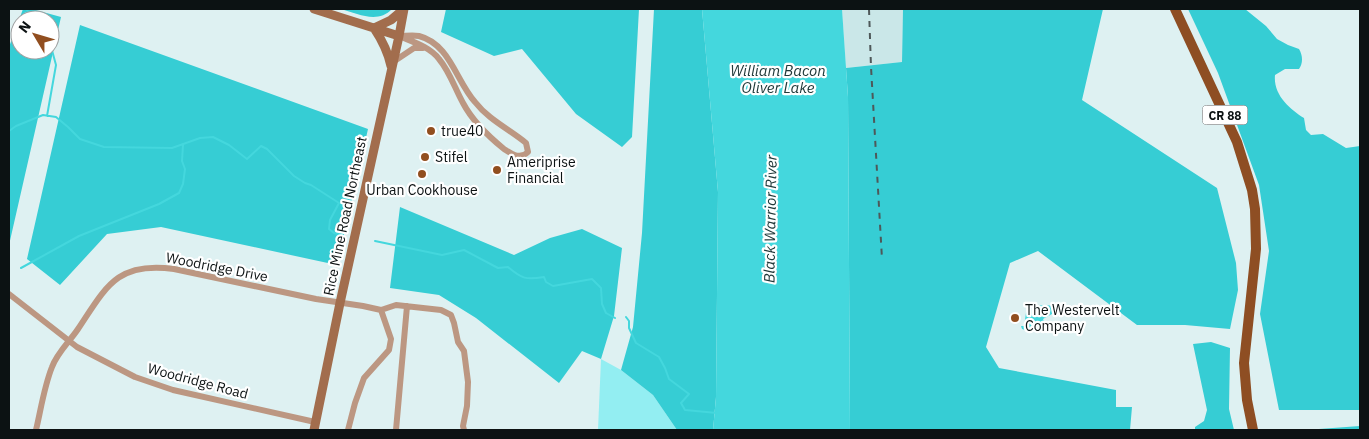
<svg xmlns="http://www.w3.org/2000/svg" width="1369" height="439" font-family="'IBM Plex Sans',sans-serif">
<rect width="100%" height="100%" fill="#def1f2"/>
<!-- built -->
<path fill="#cae7e8" d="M842,9H903L902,62L846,68Z"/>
<!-- green -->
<path fill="#93eef2" d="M601,359L621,370L653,395L677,430H598Z"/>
<!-- forest -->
<path fill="#36cdd4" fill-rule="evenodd" d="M23,9H32L61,17L9,245V47ZM20,20H50V50H20Z
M341,9H392C378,24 358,14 341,9Z
M446,9H639L632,137L622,147L576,114L522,49L494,56L441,32Z
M654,9H702L718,192L716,397L713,430H677L653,395L621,370L633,327L642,233Z
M903,9H1103L1082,100L1217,188L1236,263L1238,290L1230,329L1185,325H1137L1038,251L1010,263L986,347L999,368L1116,390V407H1132L1130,430H850L848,97L846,68L902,62Z
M1188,9H1245L1266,26L1277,39L1288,45L1299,49C1303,56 1303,63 1299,69H1285L1275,75C1273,95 1290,109 1304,118L1306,130L1311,135L1323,134L1346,148L1360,146V410H1279L1260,314L1269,251L1259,185L1218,73Z
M80,25L368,129L337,265L161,227L107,234L60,285L27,259Z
M400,207L514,255L550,238L582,229L622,248L614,316L601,359L582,351L559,383L476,318L439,295L390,288Z
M1211,342L1230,348L1229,409L1234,430H1195V427L1204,421L1207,410L1193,344Z
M1360,426V430H1305Z"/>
<!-- water -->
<path fill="#44d7dd" d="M702,9H842L848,97L850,430H713L716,397L718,192Z
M1046,305L1053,306L1054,309L1052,314L1043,319L1046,327L1042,329L1033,323L1028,331L1022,329L1021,326H1024L1026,313L1033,306Z"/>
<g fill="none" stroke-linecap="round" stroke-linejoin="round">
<!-- stream -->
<path stroke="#44d7dd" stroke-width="2" d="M26,9L35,20
M47,116L56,65L50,43
M9,131L16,126L43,115L56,117L68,127L80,139L104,147L172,148L200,138L213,137L229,145L247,159L261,146L267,149L294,176L305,183L311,185L339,203L330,220L329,229L334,233L342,235
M375,241L442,255L464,250L498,268L508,267C522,279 526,280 544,277L546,282L553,286L592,279L601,288L602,304L606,313L615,318
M21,268L79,236L159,204L179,193L183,184L185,169L182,161L183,145
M626,317L629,321V328L636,343L659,357L665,368L669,379L689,394L681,403L685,410L717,413"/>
<!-- minor -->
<path stroke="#bc9782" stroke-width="6" d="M399,36C405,36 413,35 419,36C450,44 456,81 475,102C489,120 509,129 526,143L528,152C520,160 512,154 504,149C488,136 473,122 463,103C455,89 450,72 439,59C430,47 413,42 399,36Z
M393,62L414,48H423
M9,294L77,347L135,377L173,390L315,422
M36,430C41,409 44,387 52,367C57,353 70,341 78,329C106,287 117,261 174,269L316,299L363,306L381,310L396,305L441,310L451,315L454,323L458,342L464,351L468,382L467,406L463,426L464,430
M348,430L355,403L364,378L389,350L391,339L381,310
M396,430L407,306"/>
<!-- secondary -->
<path stroke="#a26d4d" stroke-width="9" d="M314,9L399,36
M391,66C388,52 382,40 374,28L391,20L404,9
M314,430L340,303L399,36L404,9"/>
<!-- primary -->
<path stroke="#8e4e23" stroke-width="10" d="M1175,9L1237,142L1252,190L1255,209L1256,249L1244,363L1247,400L1253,430"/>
<!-- rail -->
<path stroke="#4e5859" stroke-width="2" stroke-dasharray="6 6" stroke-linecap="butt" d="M869,9L871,67L882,259"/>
</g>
<!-- markers -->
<g fill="#914e1f" stroke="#fff" stroke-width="2">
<circle cx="431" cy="131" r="5"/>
<circle cx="425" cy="157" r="5"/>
<circle cx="497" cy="170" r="5"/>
<circle cx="422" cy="174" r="5"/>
<circle cx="1015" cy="318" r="5"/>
</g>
<g text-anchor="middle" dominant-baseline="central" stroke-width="4.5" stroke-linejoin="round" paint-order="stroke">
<!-- shield labels -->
<rect fill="#fff" stroke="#55595a" stroke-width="1" x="1202.5" y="105.5" width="45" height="19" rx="4"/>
<g font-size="12" font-weight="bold" fill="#0c1213">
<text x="1225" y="115">CR 88</text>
</g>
<!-- poi labels -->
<g font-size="14" fill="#0c1213" stroke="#fff" text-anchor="start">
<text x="441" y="131">true40</text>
<text x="435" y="157">Stifel</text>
<text x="507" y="162">Ameriprise<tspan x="507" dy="16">Financial</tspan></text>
<text x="422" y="190" text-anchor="middle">Urban Cookhouse</text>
<text x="1025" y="310">The Westervelt<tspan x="1025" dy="16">Company</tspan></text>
</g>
<!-- street labels -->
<g font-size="14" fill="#0c1213" stroke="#fff">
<text transform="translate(345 216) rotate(-78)">Rice Mine Road Northeast</text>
<text transform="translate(217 267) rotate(11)">Woodridge Drive</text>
<text transform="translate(198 381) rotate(15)">Woodridge Road</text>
</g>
<!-- water labels -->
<g font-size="15" font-style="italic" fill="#21393a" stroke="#fff">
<text x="778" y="70">William Bacon<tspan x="778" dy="17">Oliver Lake</tspan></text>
<text transform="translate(770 219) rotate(-89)">Black Warrior River</text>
</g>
</g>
<!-- border -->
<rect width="1369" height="439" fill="none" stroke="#0c1213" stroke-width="20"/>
<!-- north arrow -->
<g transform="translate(35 35) rotate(308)"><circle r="24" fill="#ffffff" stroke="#9ea0a1"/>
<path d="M0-4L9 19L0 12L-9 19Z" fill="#914e1f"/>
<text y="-8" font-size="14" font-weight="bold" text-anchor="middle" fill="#0c1213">N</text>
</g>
</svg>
